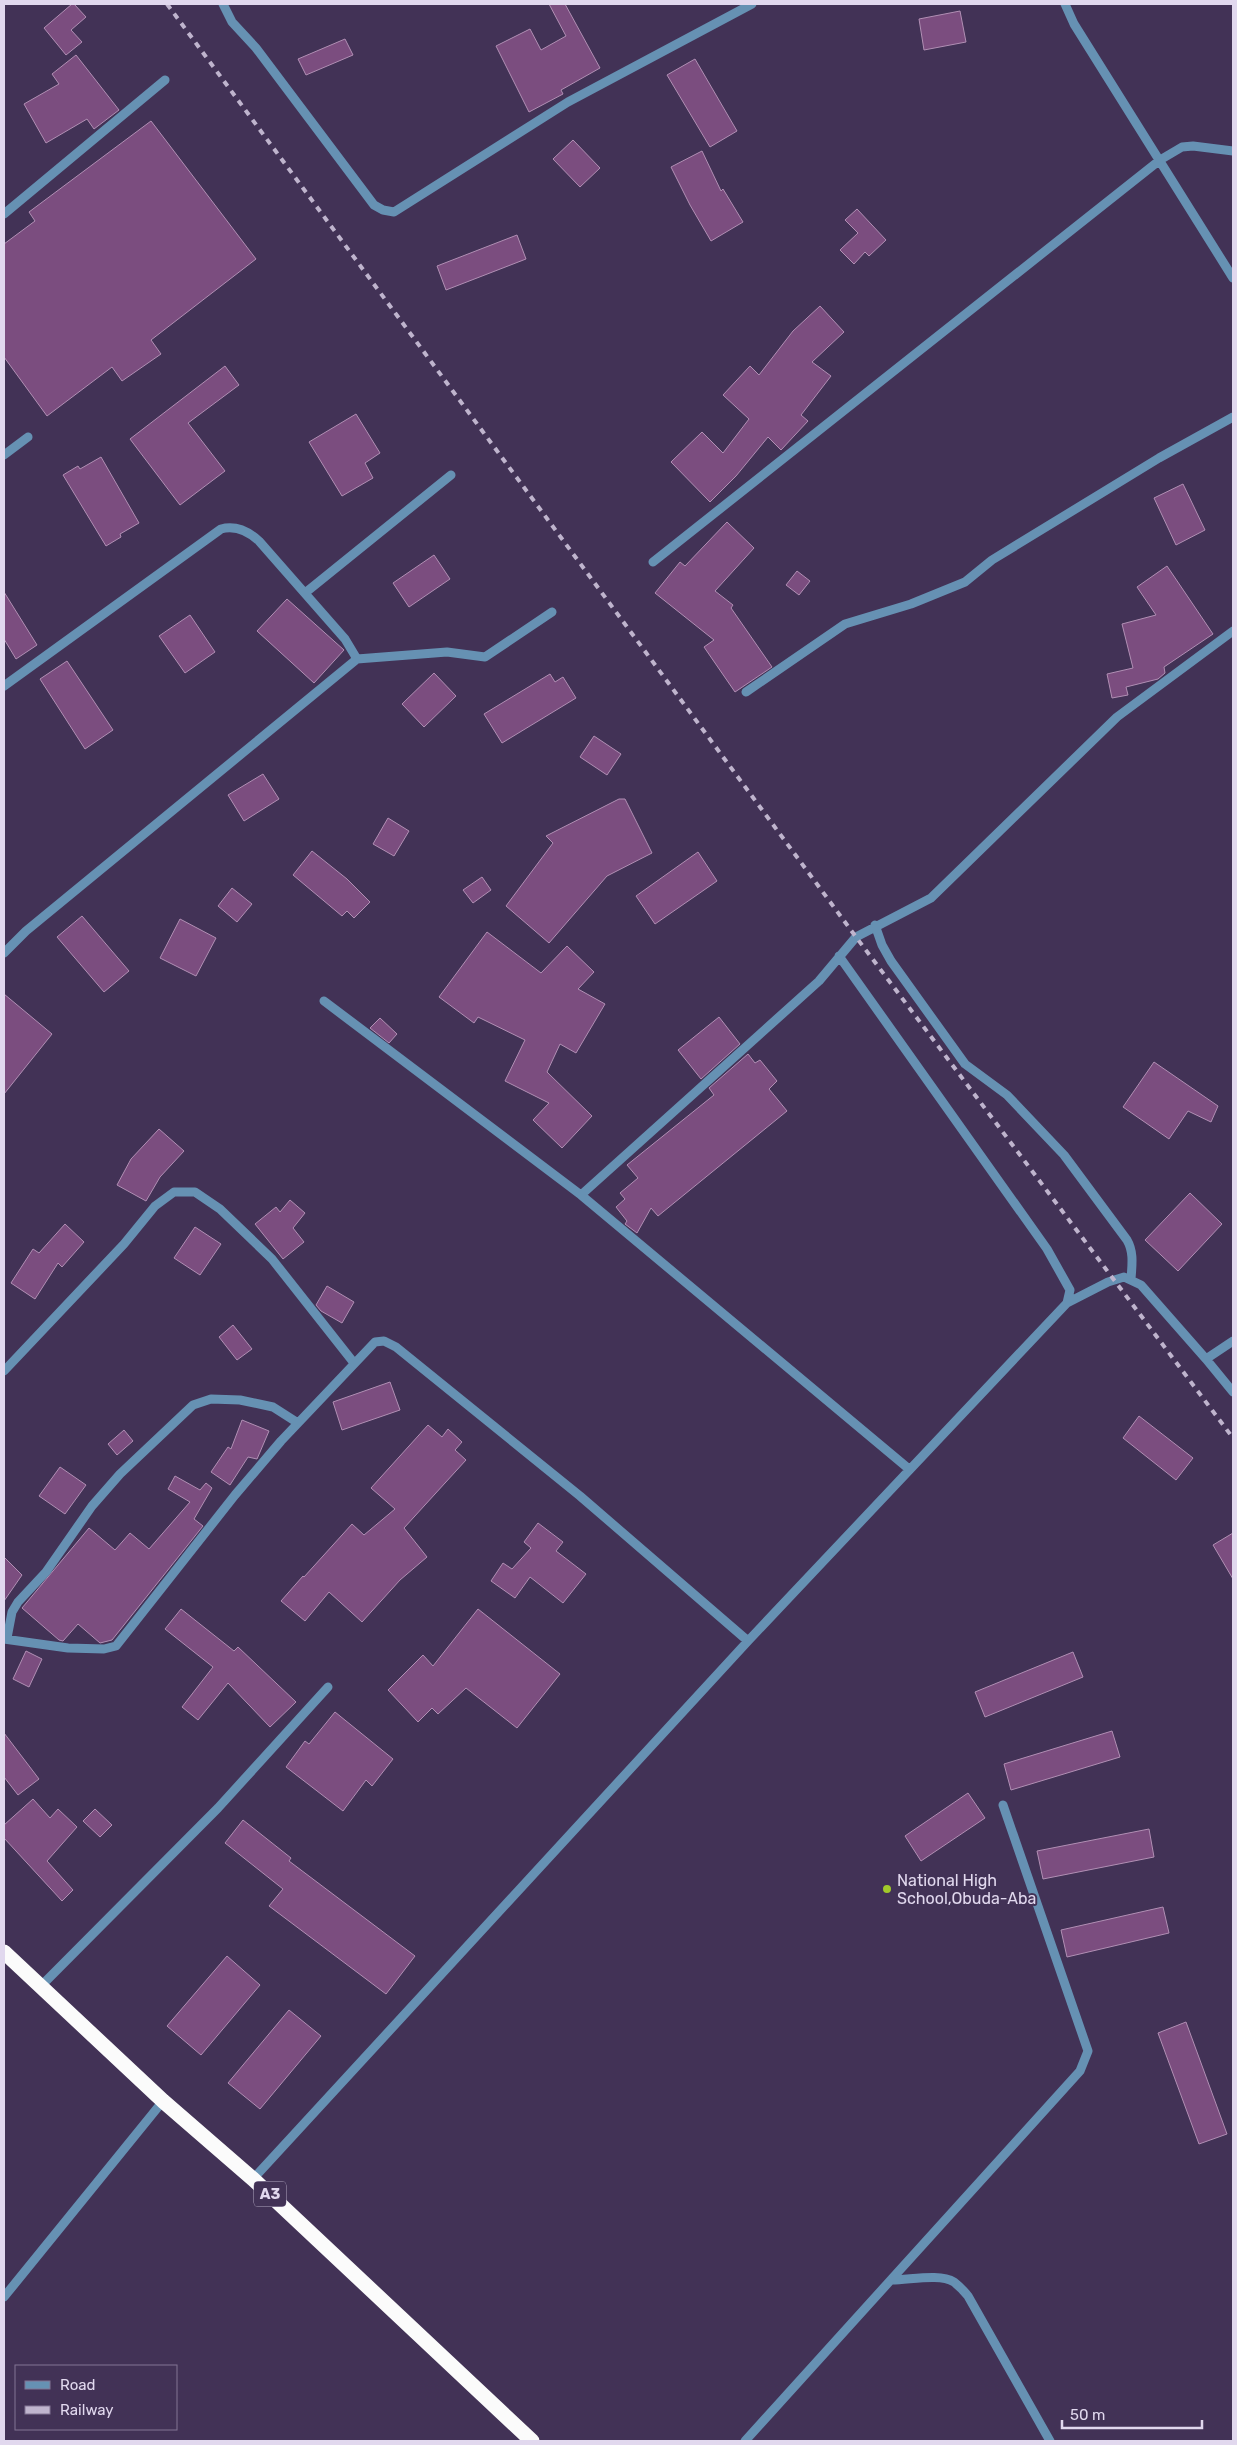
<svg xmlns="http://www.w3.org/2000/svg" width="1237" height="2445" font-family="Rubik,sans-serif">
<rect width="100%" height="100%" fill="#423256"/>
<!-- building -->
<path fill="#7b4d7f" stroke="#b18fb4" d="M72,4H74L86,17L71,30L82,42L66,55L44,28Z
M549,4H565L600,68L561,90L563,94L529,112L496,46L530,29L541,50L566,36Z
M960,11L966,42L924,50L919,19Z
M345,39L353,55L306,75L298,59Z
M76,55L119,110L94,129L87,119L46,143L24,104L59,84L52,74Z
M695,59L737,131L710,147L667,75Z
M151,121L256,259L151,340L161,354L122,381L112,367L47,416L4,357V244L35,221L29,212Z
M573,140L600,168L580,187L553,159Z
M702,151L721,191L723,189L743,222L711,241L690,205L671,167Z
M857,209L886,240L869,256L865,252L854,264L840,250L858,233L845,220Z
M517,235L526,259L446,290L437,266Z
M820,306L844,332L812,362L831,376L801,415L808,421L781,450L768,437L736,476L710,502L671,462L702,432L723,453L749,419L723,395L750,366L759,375L793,331Z
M225,366L239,385L188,423L225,471L180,505L130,439Z
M356,414L380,453L365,463L373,478L342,496L309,442Z
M101,457L139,523L120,534L121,537L106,546L63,475L78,466L80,469Z
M1183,484L1205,530L1176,545L1154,498Z
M727,522L754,548L715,591L733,605L731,608L772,667L735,692L704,647L714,640L655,593L680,562L685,566Z
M434,555L450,579L409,607L393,583Z
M1167,566L1213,634L1164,667L1165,673L1158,679L1126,687L1128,695L1112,698L1107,674L1133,668L1122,624L1156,615L1137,587Z
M797,571L810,581L799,595L786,585Z
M4,592L37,645L16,659L4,639Z
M287,599L344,650L314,683L257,631Z
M190,615L215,652L185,673L159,636Z
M67,661L113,730L85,749L40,679Z
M434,673L456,696L424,727L402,704Z
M550,674L555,682L563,677L576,698L502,743L484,714Z
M594,736L621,754L607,775L580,757Z
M263,774L279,799L244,821L228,795Z
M619,799H625L652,853L607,876L549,943L506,906L553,843L546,836Z
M388,818L409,831L394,856L373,844Z
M312,851L347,879L370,902L354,918L347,911L342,916L293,875Z
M698,852L717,881L655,924L636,896Z
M482,877L491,890L473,903L463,890Z
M232,888L252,904L237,922L218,906Z
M82,916L129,971L104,992L57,937Z
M180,919L216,938L196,976L160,958Z
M487,932L541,973L567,946L594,972L578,989L605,1004L576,1053L560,1044L547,1072L592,1116L562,1148L533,1120L549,1103L505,1081L525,1040L478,1017L474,1023L439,997Z
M4,994L52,1034L4,1094Z
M719,1017L740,1044L701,1079L678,1050Z
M380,1018L397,1034L389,1043L370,1028Z
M748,1054L755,1063L760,1060L777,1081L769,1089L787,1111L658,1216L651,1208L637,1233L625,1224L627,1221L616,1207L625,1199L620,1193L638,1178L627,1165L714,1095L709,1088Z
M1154,1062L1218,1106L1211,1122L1188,1111L1169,1139L1123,1107Z
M159,1129L184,1151L160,1177L146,1201L117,1185L131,1159Z
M1190,1193L1222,1224L1178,1271L1145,1240Z
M290,1200L305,1213L293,1228L304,1242L283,1259L255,1224L276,1207L280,1212Z
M65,1224L84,1242L62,1267L58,1263L35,1299L11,1283L33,1249L39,1253Z
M195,1227L221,1244L200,1275L174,1258Z
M327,1286L354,1302L342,1323L321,1311L316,1305Z
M233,1325L252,1349L237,1360L219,1337Z
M390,1382L400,1410L342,1430L333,1402Z
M1139,1416L1193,1458L1176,1480L1123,1438Z
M242,1420L269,1431L257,1459L248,1457L230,1485L211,1472L228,1447L231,1449Z
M428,1425L442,1437L448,1429L462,1442L455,1450L466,1460L404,1528L427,1557L400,1580L362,1622L329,1592L305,1621L281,1601L303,1576L304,1577L352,1524L364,1535L395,1509L371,1488Z
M124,1430L133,1441L117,1455L108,1444Z
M60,1467L86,1485L65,1514L39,1496Z
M175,1476L200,1490L206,1483L212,1488L194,1519L203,1526L112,1640L100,1643L78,1624L63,1641L59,1640L22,1608L89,1528L115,1550L130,1533L149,1549L190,1502L168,1489Z
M538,1523L563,1542L556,1551L586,1574L563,1603L530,1577L515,1598L491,1581L503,1563L512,1569L531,1548L524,1542Z
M1233,1533V1579L1213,1545Z
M4,1557L22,1575L4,1601Z
M181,1609L234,1651L238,1647L296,1702L270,1727L228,1683L198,1720L182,1707L213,1667L165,1629Z
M478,1609L560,1674L517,1728L466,1688L438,1714L432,1708L418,1722L388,1690L423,1655L433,1666Z
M26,1651L42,1659L29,1687L13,1679Z
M1073,1652L1083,1677L985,1717L975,1692Z
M335,1712L393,1759L372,1786L366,1780L343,1811L286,1767L305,1741L309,1744Z
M1112,1731L1120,1757L1011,1790L1004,1764Z
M4,1733L39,1779L18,1795L4,1777Z
M968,1793L985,1818L921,1861L905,1836Z
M33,1799L50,1818L58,1809L77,1827L47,1861L73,1890L62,1901L4,1838V1825Z
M95,1809L112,1825L100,1837L83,1821Z
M243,1820L291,1858L289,1861L415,1956L386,1994L269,1906L283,1889L225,1843Z
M1149,1829L1154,1857L1043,1879L1037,1851Z
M1163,1907L1169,1933L1067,1957L1061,1930Z
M227,1956L260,1985L201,2055L167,2026Z
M289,2010L321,2036L260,2109L228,2083Z
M1186,2022L1227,2134L1199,2144L1158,2033Z"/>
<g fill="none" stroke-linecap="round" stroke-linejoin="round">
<!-- minor -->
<path stroke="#6691b3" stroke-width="9" d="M223,4L232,22L256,48L374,205L383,210L394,212L568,102L752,4
M1065,4L1074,24L1233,278
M4,214L165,80
M4,455L28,437
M653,562L1160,160L1182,147L1193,146L1233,151
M305,593L451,475
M4,686L221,529C236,525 248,531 259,541L345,639L357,659
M746,692L845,624L911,604L965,582L992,560L1159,458L1233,417
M875,925L882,945L891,961L965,1064L1007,1095L1064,1155L1127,1240C1134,1252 1132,1265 1131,1279
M4,953L26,931L357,659L447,652L485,657L552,612
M839,956L1047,1249L1070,1290L1067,1303
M324,1001L581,1195L909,1469
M581,1195L819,981L856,937L931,898L1117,717L1233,631
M1206,1359L1233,1392
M4,1371L124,1244L155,1206L174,1192H195L220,1209L272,1259L354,1363
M7,1638L12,1612L18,1602L46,1572L92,1506L120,1474L193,1405L211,1399L240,1400L273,1407L298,1423
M4,1639L68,1648L104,1649L116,1646L235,1495L281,1441L375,1342L384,1341L396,1347L580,1496L748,1641
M42,1985L218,1808L328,1687
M253,2179L748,1641L1067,1303L1108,1282L1124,1277L1141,1285L1206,1359L1233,1341
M892,2280C910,2280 940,2273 954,2282C959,2286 964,2291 968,2296L1050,2441
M4,2297L163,2101
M745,2441L1080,2071L1088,2051L1003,1805"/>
<!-- highway -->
<path stroke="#fbfbfb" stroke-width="15" d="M4,1952L163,2101L253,2179L532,2441"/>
<!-- rail -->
<path stroke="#bfb4cd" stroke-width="4" stroke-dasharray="6 6" stroke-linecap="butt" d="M167,4L856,937L1233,1438"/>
</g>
<!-- markers -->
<circle fill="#a1c92a" stroke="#423256" stroke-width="2" cx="887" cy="1889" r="5"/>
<g text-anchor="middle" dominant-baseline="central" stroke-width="4" stroke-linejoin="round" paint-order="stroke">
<!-- shield labels -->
<rect fill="#423256" stroke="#b1a6c0" stroke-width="1" x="254" y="2181.5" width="32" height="25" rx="4"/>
<g font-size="15" font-weight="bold" fill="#e1d8ee">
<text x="270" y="2194">A3</text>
</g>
<!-- poi labels -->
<g font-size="16" fill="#e1d8ee" stroke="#423256" text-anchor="start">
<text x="897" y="1880">National High<tspan x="897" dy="18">School,Obuda-Aba</tspan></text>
</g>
</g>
<!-- border -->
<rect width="1237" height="2445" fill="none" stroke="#e1d8ee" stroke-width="10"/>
<!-- legend -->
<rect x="15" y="2365" width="162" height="65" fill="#423256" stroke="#827493"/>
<rect x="25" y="2381" width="25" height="8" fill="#6691b3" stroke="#827493"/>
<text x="60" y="2390" font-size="15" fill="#e1d8ee">Road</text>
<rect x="25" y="2406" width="25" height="8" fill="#bfb4cd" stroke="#827493"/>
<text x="60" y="2415" font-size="15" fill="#e1d8ee">Railway</text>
<!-- scale -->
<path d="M1062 2420v8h140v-8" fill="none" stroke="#e1d8ee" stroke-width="2.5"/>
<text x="1070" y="2420" font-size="15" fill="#e1d8ee" stroke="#423256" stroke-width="4" paint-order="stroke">50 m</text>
</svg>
